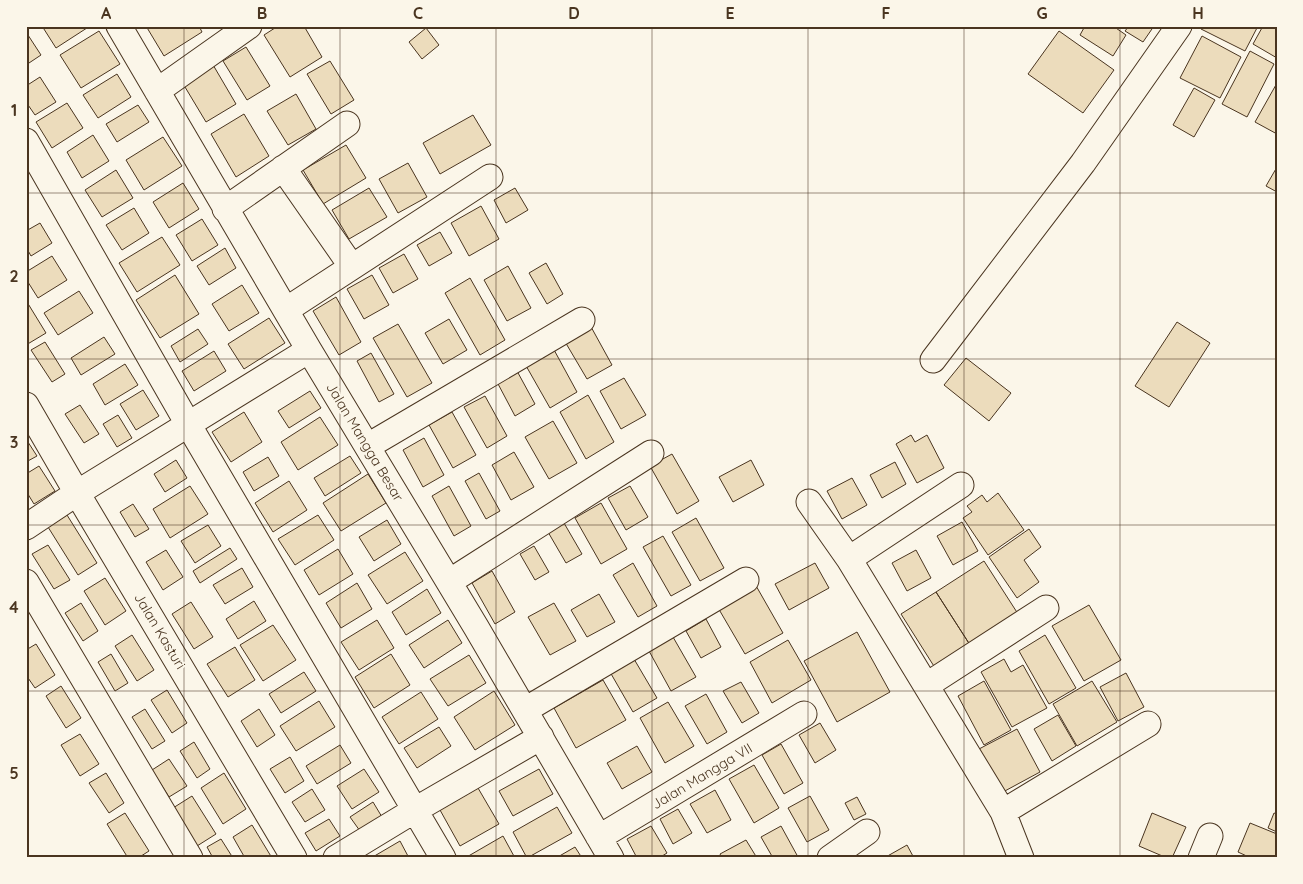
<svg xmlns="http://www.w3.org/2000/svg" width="1303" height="884" font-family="Quicksand,sans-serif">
<rect width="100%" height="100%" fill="#fbf6e9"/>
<!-- building -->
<path fill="#ecdcbc" stroke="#4a3520" d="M42,26H90L56,48Z
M146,26H199L202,32L164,56Z
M278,26H304L322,57L290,77L264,35Z
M1085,26H1113L1126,35L1113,56L1080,35Z
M1129,26H1154L1143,42L1125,31Z
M1202,26H1258L1245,51L1201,29Z
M1263,26H1277V58L1253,44Z
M426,28L439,45L422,59L409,42Z
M99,31L120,64L81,88L60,55Z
M1059,31L1114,70L1083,113L1028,74Z
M26,32L41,55L26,65Z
M1202,36L1241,57L1220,98L1180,78Z
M246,47L270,86L247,100L223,61Z
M1250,51L1274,64L1247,117L1222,104Z
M209,58L236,104L206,122L179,77Z
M330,61L354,100L331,114L307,74Z
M117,74L131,97L98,118L83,95Z
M40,77L56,102L35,115L26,102V86Z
M1277,83V134L1255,122Z
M1194,88L1215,100L1194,137L1173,125Z
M296,94L316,129L288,145L267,111Z
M67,103L83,128L52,148L36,122Z
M138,105L149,122L117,142L106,124Z
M244,114L269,156L236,177L211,134Z
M473,115L491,145L440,174L423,143Z
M93,135L109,161L82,178L67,152Z
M163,137L182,166L144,190L126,160Z
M346,145L366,178L323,204L303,170Z
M408,163L427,197L398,213L379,179Z
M1277,167V192L1266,186Z
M116,170L133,198L102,217L85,190Z
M183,183L199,209L169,228L153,202Z
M369,188L387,217L349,239L332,210Z
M515,188L528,210L506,223L494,200Z
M481,206L499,239L469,256L451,223Z
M134,208L149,233L122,250L106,225Z
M202,219L218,245L192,261L176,235Z
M40,223L52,243L31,256L26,247V231Z
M440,232L452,253L429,266L417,245Z
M162,237L180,265L137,292L119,263Z
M225,248L236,268L209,285L197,266Z
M404,254L418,279L393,293L379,268Z
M52,256L67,280L38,298L26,279V272Z
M546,263L563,294L547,304L529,273Z
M508,266L531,308L507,321L484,280Z
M175,275L199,314L160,338L136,300Z
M372,275L389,305L364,319L347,289Z
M470,278L505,340L480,355L445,293Z
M242,285L259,313L229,331L212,304Z
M79,291L93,313L58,335L44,313Z
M336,297L361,342L339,355L313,311Z
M27,302L46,333L26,345V303Z
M269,318L285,343L244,369L228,344Z
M449,319L467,350L443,364L425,333Z
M1177,322L1210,343L1169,407L1135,386Z
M398,324L432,383L407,397L373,338Z
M590,325L612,365L587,379L564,340Z
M198,329L208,344L180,362L171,346Z
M104,337L115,354L81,375L71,358Z
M45,342L65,374L52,382L31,350Z
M553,348L577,392L550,408L525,364Z
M214,351L226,371L194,391L182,371Z
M371,353L394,394L379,402L357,361Z
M966,358L1011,393L989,421L944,385Z
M125,364L138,385L105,405L93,384Z
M517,371L535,404L515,416L497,382Z
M624,378L646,415L621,429L600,391Z
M143,390L159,416L136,430L120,404Z
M310,391L321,408L289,428L278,411Z
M588,395L614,442L586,459L560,412Z
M485,396L507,436L487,448L464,407Z
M80,405L99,434L84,443L65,414Z
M244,412L262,442L231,462L212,432Z
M452,412L476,455L453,468L429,425Z
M118,415L132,438L117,447L103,424Z
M320,417L338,445L298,470L281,442Z
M553,421L577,463L549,479L525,437Z
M911,435L915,442L927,435L944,468L917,483L896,444Z
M424,438L444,475L423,487L403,450Z
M26,439L37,456L26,462Z
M514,452L534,487L511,500L492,465Z
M672,454L699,501L677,514L650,466Z
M350,456L361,473L325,496L314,478Z
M268,457L279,476L254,491L243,472Z
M176,460L187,478L165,492L154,474Z
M751,460L764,485L733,502L719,477Z
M895,462L906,484L882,498L870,475Z
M39,466L55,491L34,504L26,491V474Z
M479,473L500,511L486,519L465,481Z
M368,474L386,503L341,531L323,503Z
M852,478L867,505L842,519L827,491Z
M289,481L307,510L273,532L255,503Z
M190,486L208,514L170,538L153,509Z
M449,486L471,526L454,536L432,496Z
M630,486L648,517L626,530L608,498Z
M998,493L1024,530L988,555L963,518L972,512L967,506L982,495L987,502Z
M601,503L627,549L601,564L575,518Z
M133,504L149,529L135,537L120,512Z
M67,515L97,563L78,575L48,527Z
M318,515L334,540L295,565L278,539Z
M696,518L724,568L700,581L672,532Z
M387,520L401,544L374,561L359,537Z
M962,522L978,551L953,565L937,536Z
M564,523L582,554L566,563L548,532Z
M208,525L221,546L195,563L181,541Z
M1029,529L1041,547L1024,560L1039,582L1017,598L989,557Z
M663,536L691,585L671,596L643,547Z
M48,545L70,580L54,589L32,554Z
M534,546L549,572L535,580L520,554Z
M230,548L237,559L200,583L193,571Z
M338,549L353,574L319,595L304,570Z
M166,550L183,577L163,590L146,562Z
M916,550L931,578L907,591L892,563Z
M405,552L423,581L387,604L368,575Z
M984,561L1020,617L972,648L936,592Z
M633,563L657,606L638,617L613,575Z
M815,563L829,588L789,610L775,584Z
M242,568L253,587L225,604L213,585Z
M492,571L515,612L495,624L472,583Z
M105,578L126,611L105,625L84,591Z
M357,583L372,609L341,628L326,603Z
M755,584L783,633L745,654L717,606Z
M427,589L441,613L406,635L392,612Z
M936,592L972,648L937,671L901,614Z
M599,594L615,622L587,637L571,610Z
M254,601L266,621L238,639L226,619Z
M191,602L213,637L194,649L172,614Z
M81,603L98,631L83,641L65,613Z
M554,603L576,641L550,655L528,617Z
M1089,605L1121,660L1084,681L1052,626Z
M706,619L721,647L701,658L686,631Z
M377,620L394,648L359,670L341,642Z
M448,620L462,643L424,668L409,645Z
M273,625L296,660L263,681L240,645Z
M857,632L890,692L837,722L804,661Z
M132,635L154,670L137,681L115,646Z
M1045,635L1076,688L1049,704L1019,651Z
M673,637L696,677L671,691L649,651Z
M788,640L811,680L772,703L750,662Z
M36,644L55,675L35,688L26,675V650Z
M235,647L255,680L228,697L207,664Z
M111,654L128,683L115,691L98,662Z
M391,654L410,685L374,708L355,677Z
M469,655L486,683L448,706L430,679Z
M634,659L657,698L633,712L610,672Z
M1004,659L1011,672L1023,665L1047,708L1012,727L981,672Z
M304,672L316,691L281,713L269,694Z
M1126,673L1144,707L1118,721L1100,687Z
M603,680L626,720L576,748L554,708Z
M984,681L1011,730L984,745L958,696Z
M1092,681L1117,722L1077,746L1053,704Z
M741,682L759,713L742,723L723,691Z
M61,686L81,718L66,728L46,696Z
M167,690L187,723L172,733L151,700Z
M494,691L515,725L475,750L454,717Z
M421,692L438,719L399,744L382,717Z
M706,694L727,732L707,744L685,706Z
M319,701L335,727L296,751L280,726Z
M668,702L694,746L665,763L640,718Z
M145,709L165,741L152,749L132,717Z
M259,709L275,735L257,747L241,721Z
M1058,715L1076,746L1052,761L1034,729Z
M820,723L836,750L815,763L799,735Z
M439,727L451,746L417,768L404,748Z
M1017,729L1040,772L1003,792L979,749Z
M80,734L99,764L80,776L61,745Z
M194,742L210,769L197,778L180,751Z
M781,744L803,783L784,794L762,755Z
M340,745L351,763L317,784L306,766Z
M637,746L652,772L622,789L607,763Z
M290,757L304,781L285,793L270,769Z
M169,759L187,786L169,797L152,770Z
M754,765L779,808L754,823L729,779Z
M364,769L379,792L352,809L337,786Z
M539,769L553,794L513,816L499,791Z
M106,773L124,803L109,813L89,783Z
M224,773L246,809L223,824L201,788Z
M478,788L499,824L460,846L440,810Z
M312,789L325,810L305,822L292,802Z
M715,790L731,820L707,833L690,804Z
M192,796L216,834L197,846L173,808Z
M810,796L829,830L807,842L788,808Z
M857,797L866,814L854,820L845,803Z
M373,802L382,817L360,831L350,817Z
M557,807L572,833L527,858L513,832Z
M678,809L692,833L673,844L660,819Z
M125,813L149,851L138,858H128L107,824Z
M1152,813L1186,827L1172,858H1167L1139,846Z
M1274,813L1277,814V832L1268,828Z
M329,819L340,836L316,851L305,833Z
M1250,823L1277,834V858H1251L1238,852Z
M252,825L272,858H245L233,837Z
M651,826L667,853L659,858H637L627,839Z
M781,826L798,857L797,858H773L761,837Z
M503,836L515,858H465Z
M221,839L233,858H213L207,847Z
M746,840L757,858H722L720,854Z
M400,841L409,858H371Z
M907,845L914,858H884Z
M575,847L582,858H556Z"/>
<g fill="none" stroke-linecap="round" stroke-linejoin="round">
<defs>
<path id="street" d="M119,26L309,350L476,627L611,858
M157,91L249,26
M26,141L188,424L443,858
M283,168L352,267
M225,209L347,124
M286,310L490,177
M933,360L1083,163L1179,26
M26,405L77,493L294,858
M368,446L582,320
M809,502L849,559L1003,812L1021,858
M26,527L77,493L309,350
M849,559L961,485
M26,582L190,858
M449,582L651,453
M927,685L1046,608
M525,710L746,580
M1003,812L1148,724
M598,836L608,832L804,714
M336,858L415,810L541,737
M830,858L867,832
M1201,858L1210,836"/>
</defs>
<!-- street casing -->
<use href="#street" stroke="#4a3520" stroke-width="27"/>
<!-- street -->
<use href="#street" stroke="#fbf6e9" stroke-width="25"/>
</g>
<!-- grid -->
<path fill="none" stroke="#4a3520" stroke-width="1" stroke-opacity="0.55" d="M184,26V858M340,26V858M496,26V858M652,26V858M808,26V858M964,26V858M1120,26V858M26,193H1277M26,359H1277M26,525H1277M26,691H1277"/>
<g text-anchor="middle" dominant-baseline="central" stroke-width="4" stroke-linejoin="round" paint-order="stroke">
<!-- street labels -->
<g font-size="14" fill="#4a3520" stroke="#fbf6e9">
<text transform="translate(365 442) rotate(59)">Jalan Mangga Besar</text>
<text transform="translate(160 631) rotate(59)">Jalan Kasturi</text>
<text transform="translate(702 776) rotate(-31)">Jalan Mangga VII</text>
</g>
</g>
<!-- border -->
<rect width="1303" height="884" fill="none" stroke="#fbf6e9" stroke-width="55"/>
<rect x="28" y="28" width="1248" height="828" fill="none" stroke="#4a3520" stroke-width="2"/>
<g font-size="16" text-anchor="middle" font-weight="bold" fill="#4a3520">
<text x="106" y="19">A</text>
<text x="262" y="19">B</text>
<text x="418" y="19">C</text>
<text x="574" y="19">D</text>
<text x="730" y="19">E</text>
<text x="886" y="19">F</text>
<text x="1042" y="19">G</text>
<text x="1198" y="19">H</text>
<text x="14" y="116">1</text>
<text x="14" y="282">2</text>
<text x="14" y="448">3</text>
<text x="14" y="613">4</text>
<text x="14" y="779">5</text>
</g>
</svg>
